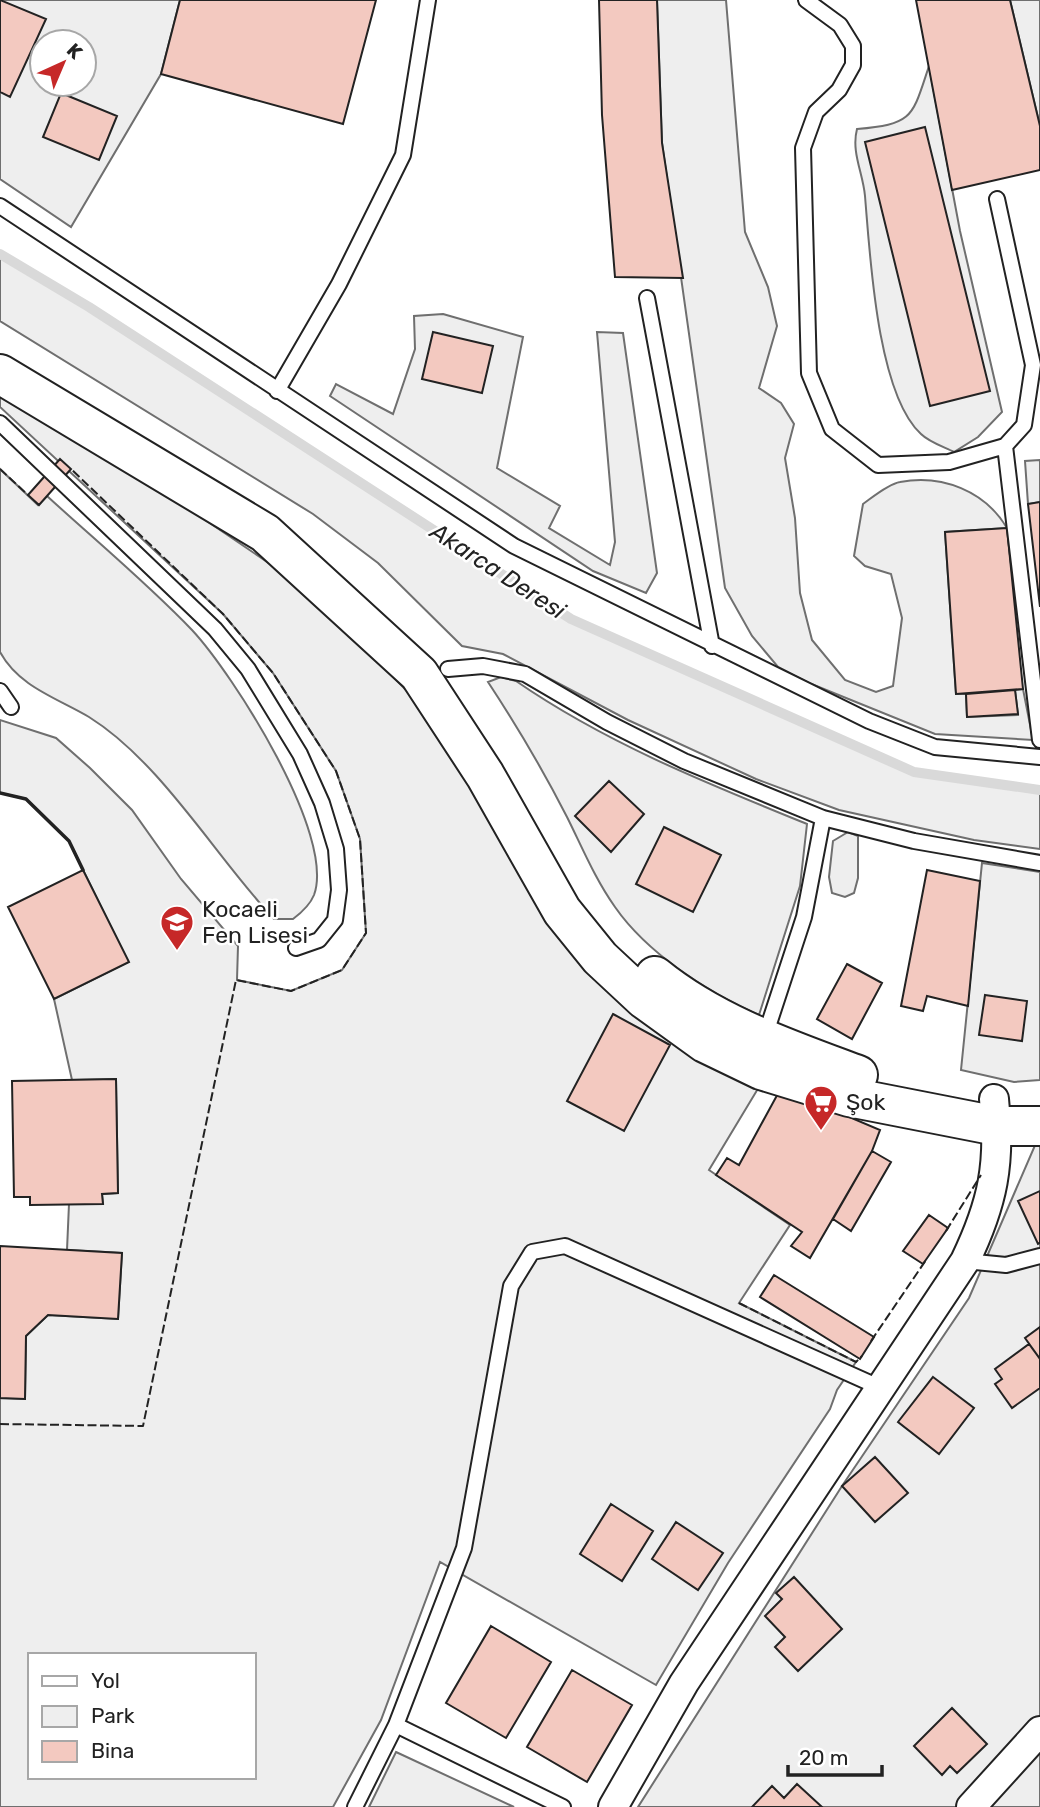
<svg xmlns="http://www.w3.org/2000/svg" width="1040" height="1807" font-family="Rubik,sans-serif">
<rect width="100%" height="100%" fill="#fff"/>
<!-- green -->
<path fill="#eee" stroke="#6f6f6f" stroke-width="2" fill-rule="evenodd" d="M0,0H180L161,74L71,227L0,179ZM42,42H84V84H42Z
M657,0H726L745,232L768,287L777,326L759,388L781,403L794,424L785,458L795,518L800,593L812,640L845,680L876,692L893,686L902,618L891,574L865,566L854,556L863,504C873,497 888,484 900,482C942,474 985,491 1007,528L945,532L956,694H966L967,717L1018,715L1015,690L1023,689L1033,740L935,734L809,683L778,667L752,636L725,588L662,143Z
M1010,0H1040V126Z
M929,66L960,231L1002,412L978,437L954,452C944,447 929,442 921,434C877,394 870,255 865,196C863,173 851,152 857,129C914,124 912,117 929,66Z
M0,254L89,307L571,619L914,772L1040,790V849L974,840L839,810L756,779L628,720L503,654L462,646L378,563L313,514L0,321Z
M443,314L523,337L497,468L560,506L549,528L610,565L615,542L597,332L623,333L657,573L646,593L593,571L330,396L336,384L393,414L415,349L414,316Z
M0,395L173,498L276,568L348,631L407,691L473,775L517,858L759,1087L709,1170L790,1225L739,1303L856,1362L837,1390L830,1409L728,1563L656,1685L440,1562L381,1720L333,1807H0V1398L25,1399L26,1336L48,1315L118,1319L122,1253L67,1250L69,1204L103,1203L102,1194L118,1193L116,1079L72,1080L54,999L128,962L69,841L26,799L0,793V720L56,738L90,768L132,810L181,879L238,946L237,980L291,991L342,970L366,933L360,839L336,771L273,673L223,614L0,407ZM30,1655H254V1777H30Z
M1040,460V502L1028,504L1025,461Z
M0,469L38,505L47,496C95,540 147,583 192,630C233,674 336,835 314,895C310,905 301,913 293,919H274C216,857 161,762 89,717C57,698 19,687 0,652Z
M501,677L516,681C606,743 706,783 807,824L800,886L759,1015C708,993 647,953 615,907C595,879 582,847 567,817C543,770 517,726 488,682Z
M848,832L858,836V878L854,893L845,897L832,893L829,877L833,841Z
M982,863L1040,872V1080L1014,1082L961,1070Z
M1036,1143H1040V1807H638L842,1486L969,1298Z
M396,1752L514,1807H369Z"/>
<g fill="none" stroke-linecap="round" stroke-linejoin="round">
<!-- stream -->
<path stroke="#d9d9d9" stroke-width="10" d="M0,254L89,307L571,619L914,772L1040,790"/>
</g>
<!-- building -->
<path fill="#f3c9c0" stroke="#222" stroke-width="2" d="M0,0L46,19L10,97L0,92Z
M180,0H376L343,124L161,74Z
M599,0H657L662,143L683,278L615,277L602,115Z
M916,0H1010L1040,126V170L952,190Z
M61,93L117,116L99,160L43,137Z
M925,127L990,391L930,406L865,142Z
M433,332L493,346L482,393L422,379Z
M60,459L71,469L39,505L28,495Z
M1040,502V607L1028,504Z
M1007,528L1023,689L956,694L945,532Z
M1015,690L1018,714L967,717L966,694Z
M609,781L644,814L611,852L575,816Z
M664,827L721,855L693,912L636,884Z
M83,870L129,962L54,999L8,907Z
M927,870L980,881L968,1006L927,996L923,1011L901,1006Z
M847,964L882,983L852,1039L817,1019Z
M985,995L1027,1001L1022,1041L979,1035Z
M613,1014L670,1045L624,1131L567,1101Z
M116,1079L118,1193L102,1194L103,1204L30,1205V1197H14L12,1081Z
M781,1088L880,1130L872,1151L810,1258L791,1246L802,1232L716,1175L727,1158L739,1165Z
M872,1151L891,1162L851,1231L833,1219Z
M1040,1191V1243L1038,1244L1018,1201Z
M929,1215L948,1228L923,1264L903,1251Z
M0,1246L122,1253L118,1319L48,1315L26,1336L25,1399L0,1398Z
M774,1275L874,1337L860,1359L760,1297Z
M1040,1327V1359L1025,1338Z
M1029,1344L1040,1359V1388L1012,1408L995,1384L1002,1379L995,1369Z
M933,1377L974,1408L939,1454L898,1422Z
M875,1457L908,1493L875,1522L842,1486Z
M611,1504L653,1531L622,1581L580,1554Z
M676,1522L723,1553L698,1590L652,1559Z
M794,1577L842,1629L798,1671L775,1647L785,1637L765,1616L782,1599L776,1593Z
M491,1626L551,1662L506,1738L446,1703Z
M572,1670L632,1705L587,1782L527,1747Z
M952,1708L987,1744L957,1773L950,1766L942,1775L914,1746Z
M797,1784L822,1807H752L772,1786L784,1798Z"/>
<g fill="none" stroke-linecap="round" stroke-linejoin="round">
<defs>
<path id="lane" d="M806,0L840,25L853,46V65L839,90L816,112L803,148L809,373L832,429L878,465L949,462L1005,446L1024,425L1033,365L997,199
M0,206L514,546L869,721L935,747L1040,757
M647,298L712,646
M277,391L339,284L403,155L428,0
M0,423L215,629L248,669L300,754L322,803L336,849L339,890L335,920L319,940L296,948
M1005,446L1040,740
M448,669L483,666L525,674L607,722L684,761L823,818L914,841L1040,863
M0,691L11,707
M765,1036L804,917L823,818
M965,1261L1006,1265L1040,1256
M396,1725L464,1548L511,1286L532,1252L565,1246L881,1388
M355,1807L396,1725L563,1807"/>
<path id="street" d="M613,1807L684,1683L965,1261C993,1203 1001,1163 994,1099
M971,1807L1040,1731"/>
<path id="secondary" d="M0,374L265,533L419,674L485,775L562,911L600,958L644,999L705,1043L761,1070L849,1097L997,1126H1040
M655,976C714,1024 788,1049 858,1075"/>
</defs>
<!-- lane casing -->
<use href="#lane" stroke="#222" stroke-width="18"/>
<!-- street casing -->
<use href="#street" stroke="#222" stroke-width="32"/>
<!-- secondary casing -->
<use href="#secondary" stroke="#222" stroke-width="42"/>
<!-- lane -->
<use href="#lane" stroke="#fff" stroke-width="14"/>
<!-- street -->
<use href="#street" stroke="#fff" stroke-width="28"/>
<!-- secondary -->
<use href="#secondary" stroke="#fff" stroke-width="38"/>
<!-- fence -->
<path stroke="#222" stroke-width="2" stroke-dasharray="9 3.5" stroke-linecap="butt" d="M0,469L28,495
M946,1231L981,1175
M739,1303L856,1362L862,1356
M871,1341L926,1260
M0,1424L143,1426L236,980L291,991L342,970L366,933L360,839L336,771L273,673L223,614L71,469"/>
<!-- wall -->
<path stroke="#222" stroke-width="3.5" d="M0,793L26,799L69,841L83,870"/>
</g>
<!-- icons -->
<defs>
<symbol id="school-pin" viewBox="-11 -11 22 30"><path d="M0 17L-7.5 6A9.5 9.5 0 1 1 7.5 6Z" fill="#c62828" stroke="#fff"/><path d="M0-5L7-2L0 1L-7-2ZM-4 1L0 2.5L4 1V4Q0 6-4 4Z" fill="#fff"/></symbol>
<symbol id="supermarket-pin" viewBox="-11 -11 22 30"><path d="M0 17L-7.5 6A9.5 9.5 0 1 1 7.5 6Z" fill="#c62828" stroke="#fff"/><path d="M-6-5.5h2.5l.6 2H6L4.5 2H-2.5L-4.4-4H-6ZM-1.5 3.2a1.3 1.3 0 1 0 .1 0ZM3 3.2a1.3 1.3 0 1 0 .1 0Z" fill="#fff"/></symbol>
</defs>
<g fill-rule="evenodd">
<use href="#school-pin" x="158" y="903" width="38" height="52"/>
<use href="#supermarket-pin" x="802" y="1083" width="38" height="52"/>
</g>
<g text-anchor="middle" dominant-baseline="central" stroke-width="5" stroke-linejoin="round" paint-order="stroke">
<!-- poi labels -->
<g font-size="23" fill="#222" stroke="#fff" text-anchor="start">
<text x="202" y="909">Kocaeli<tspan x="202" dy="26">Fen Lisesi</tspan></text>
<text x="846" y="1102">Şok</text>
</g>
<!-- water labels -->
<g font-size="24" font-style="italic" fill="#222" stroke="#fff">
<text transform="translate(498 571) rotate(33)">Akarca Deresi</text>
</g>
</g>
<!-- legend -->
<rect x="28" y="1653" width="228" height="126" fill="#ffffff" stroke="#a7a7a7" stroke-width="2"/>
<rect x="42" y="1676" width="35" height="10" fill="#ffffff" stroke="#a7a7a7" stroke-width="2"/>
<text x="91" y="1688" font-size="21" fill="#222222">Yol</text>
<rect x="42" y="1706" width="35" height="21" fill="#eeeeee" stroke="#a7a7a7" stroke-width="2"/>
<text x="91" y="1723" font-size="21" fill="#222222">Park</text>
<rect x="42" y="1741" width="35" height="21" fill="#f3c9c0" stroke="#a7a7a7" stroke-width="2"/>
<text x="91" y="1758" font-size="21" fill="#222222">Bina</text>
<!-- north arrow -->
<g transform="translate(63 63) rotate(44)"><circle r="33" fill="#ffffff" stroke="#a7a7a7" stroke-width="2"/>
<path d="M0-5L12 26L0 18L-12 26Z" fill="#c62828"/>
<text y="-10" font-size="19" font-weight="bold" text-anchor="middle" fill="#222222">K</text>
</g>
<!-- scale -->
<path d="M788 1765v10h94v-10" fill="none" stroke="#222222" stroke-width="3.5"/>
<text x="799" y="1765" font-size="21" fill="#222222" stroke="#ffffff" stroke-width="5" paint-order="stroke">20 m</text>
</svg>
